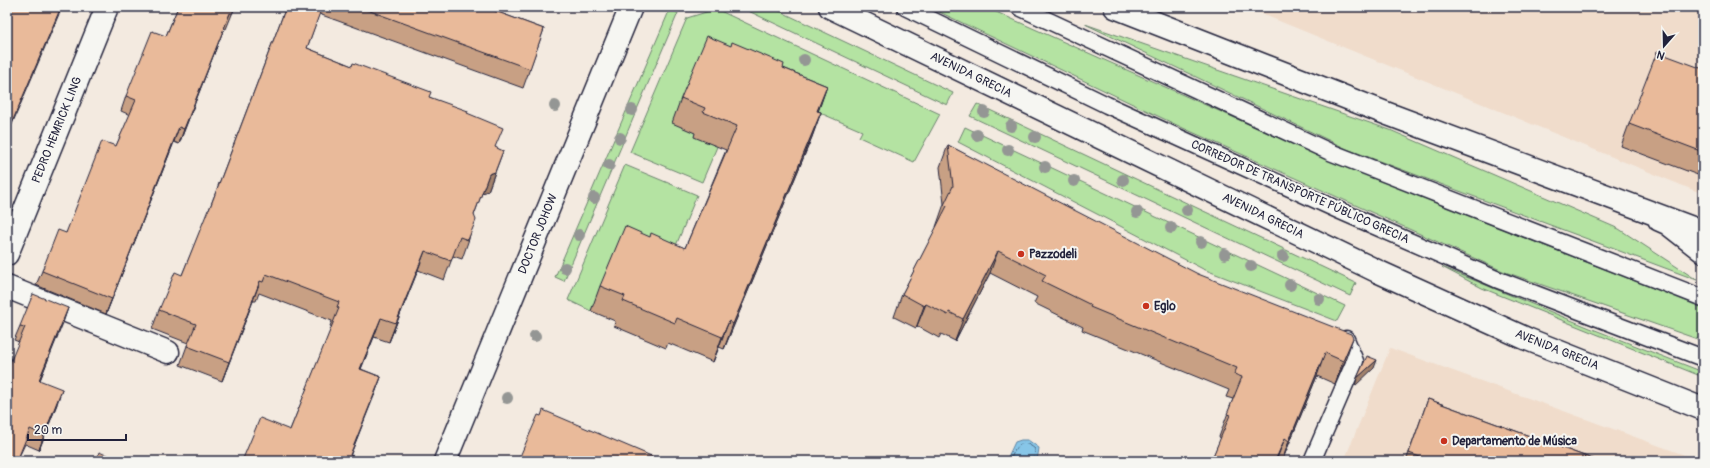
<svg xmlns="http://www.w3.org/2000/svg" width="1710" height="468" font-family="Pangolin,sans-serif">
<rect width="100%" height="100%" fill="#f3eae0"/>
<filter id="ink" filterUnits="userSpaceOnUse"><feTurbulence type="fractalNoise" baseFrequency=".025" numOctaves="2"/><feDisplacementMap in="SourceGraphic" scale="8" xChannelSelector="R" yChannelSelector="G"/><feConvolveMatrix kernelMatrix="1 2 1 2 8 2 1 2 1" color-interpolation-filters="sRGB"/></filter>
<g filter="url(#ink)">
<!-- built -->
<path fill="#f0dccb" d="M1245,7H1703V194L1578,143Z
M1390,348L1701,461H1344Z"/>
<!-- green -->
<path fill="#b4e3a2" stroke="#6b826e" d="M740,7H771L953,93L947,105Z
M929,7H985L1343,166L1703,308V341L1505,272L1183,128Z
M670,9L678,13L564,281L555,277Z
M716,9L940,114L914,162L859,137L862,131L774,93L719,142L702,182L630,152L687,18Z
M1085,24L1390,130L1619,229L1697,280L1347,149Z
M977,104L1356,283L1350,296L970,116Z
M965,127L1345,306L1337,321L1203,269L958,142Z
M625,165L697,195L665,272L616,252L591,311L568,300Z
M1442,267L1590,328L1703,372V377L1482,288Z"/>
<!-- water -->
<path fill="#87c6e8" stroke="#5f84a3" d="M1021,440H1028L1039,448L1037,461H1006L1015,442Z"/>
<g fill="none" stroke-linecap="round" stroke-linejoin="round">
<!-- shore -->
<path stroke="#4a6480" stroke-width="1" d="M1010,461C1015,448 1020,436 1035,449L1034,461"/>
<defs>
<path id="service" d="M905,7L1107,105L1338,210L1496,279L1703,358
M1019,7L1330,152L1703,298
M1657,222L1666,226L1703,255
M1312,461L1355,361L1346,339"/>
<path id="minor" d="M7,254L107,7
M7,287L168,352"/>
<path id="tertiary" d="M445,461L631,7"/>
<path id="primary" d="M830,7L1379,272L1527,339L1703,409
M1115,7L1388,114L1703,232"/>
</defs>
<!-- service casing -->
<use href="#service" stroke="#22223b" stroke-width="19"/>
<!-- minor casing -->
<use href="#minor" stroke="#22223b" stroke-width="25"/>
<!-- tertiary casing -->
<use href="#tertiary" stroke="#22223b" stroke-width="25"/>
<!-- primary casing -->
<use href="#primary" stroke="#22223b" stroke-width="25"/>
<!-- service -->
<use href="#service" stroke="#f6f6f2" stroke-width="16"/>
<!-- minor -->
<use href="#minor" stroke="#f6f6f2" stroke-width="22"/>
<!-- tertiary -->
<use href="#tertiary" stroke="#f6f6f2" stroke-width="22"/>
<!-- primary -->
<use href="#primary" stroke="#f6f6f2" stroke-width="22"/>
</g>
<!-- trees -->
<g fill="#949694">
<circle cx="804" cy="60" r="6"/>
<circle cx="555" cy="106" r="6"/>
<circle cx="632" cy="110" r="6"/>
<circle cx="984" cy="112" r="6"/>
<circle cx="1011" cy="126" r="6"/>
<circle cx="977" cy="135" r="6"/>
<circle cx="1035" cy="137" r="6"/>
<circle cx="620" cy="138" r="6"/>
<circle cx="1008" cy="150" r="6"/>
<circle cx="609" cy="165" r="6"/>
<circle cx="1045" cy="167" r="6"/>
<circle cx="1123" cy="180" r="6"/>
<circle cx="1074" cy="181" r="6"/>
<circle cx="594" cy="198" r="6"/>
<circle cx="1187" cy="210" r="6"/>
<circle cx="1137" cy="212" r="6"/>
<circle cx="1171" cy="228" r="6"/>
<circle cx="579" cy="235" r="6"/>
<circle cx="1201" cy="242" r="6"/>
<circle cx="1225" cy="254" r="6"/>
<circle cx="1283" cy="256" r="6"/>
<circle cx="1251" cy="266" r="6"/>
<circle cx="565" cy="268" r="6"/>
<circle cx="1290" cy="285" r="6"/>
<circle cx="1319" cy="299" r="6"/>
<circle cx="535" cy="336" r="6"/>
<circle cx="507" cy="398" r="6"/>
</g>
<!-- wall -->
<path fill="#c8a084" stroke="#22223b" d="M178,7H235L226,29L224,28L179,144L174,142L106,314L36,285L42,271L66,233L116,146L130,115L121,111L126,96L166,36Z
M286,7H484L544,29L523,88L319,14L307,48L429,97L467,113L496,148L503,151L488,191L482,193L474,215L469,239L462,259L453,256L444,280L418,270L389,342L374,337L361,369L381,377L374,396L290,430L332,327L330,326L332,321L259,293L256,301H253L222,381L180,365L188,343L152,329L159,310L182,275L209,210Z
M1703,11V22L1699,21Z
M783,68L827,86L818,111L821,112L812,137L724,349L719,347L713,362L668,343L666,348L614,326L615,321L591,311L600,286L650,237L685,248L726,150L694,137L695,133L672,123L681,98Z
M1703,69V177L1621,146L1629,124Z
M948,145L1345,361L1335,384L1317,376L1282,461H1211L1221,438L1219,437L1233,399L1226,397L1229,390L1082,330L1083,327L1034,303L1037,297L990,273L955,341L941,334L939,338L917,326L916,328L894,317L902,294L937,227H936L944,204L940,167Z
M68,308L40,380L57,404L39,450L25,444L17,461H7L19,342L14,340L20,326Z
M1428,399L1598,461H1406Z"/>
<!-- shaded-wall -->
<path fill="#a3826c" stroke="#22223b" d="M61,7H62L7,136V134Z
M230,13L224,28L179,144L184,129Z
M827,86L818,112L817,111Z
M821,112L812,137L724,349L733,324Z
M179,127L174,142L106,314L112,299Z
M495,172L488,191L482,193L489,174Z
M425,251L418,270L389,342L396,323Z
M998,251L990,273L955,341L963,319Z
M260,281L253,301L222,381L229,362Z
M926,304L917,326L916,328L924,306Z
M68,308L63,323L34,395L39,380Z
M381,318L374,337L353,388L360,369Z
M729,321L719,347L713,362L722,337Z
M1353,338L1345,361L1335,384L1343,361Z
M1325,353L1317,376L1282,461L1289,441Z
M1377,360L1374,368L1355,386L1357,378Z
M381,377L374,396L348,461Z
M62,389L57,404L39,450L44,435Z
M1285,438L1276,461H1275Z"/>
<!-- building -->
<path fill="#e9ba9a" stroke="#22223b" d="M7,7H61L7,134Z
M178,7H235L232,14L230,13L184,129L179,127L112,299L42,271L58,230L66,233L102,141L116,146L136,100L126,96L152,31L166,36Z
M286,7H322L307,48L352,66L353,63L431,92L429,97L468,111L467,113L503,128L495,147L503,151L495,172L489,174L474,215L476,220L468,240L460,237L451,261L425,251L396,323L381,318L360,369L381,377L350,455L357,458L356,461H242L260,418L290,430L339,308L337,307L339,302L266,274L263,282L260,281L229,362L187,346L196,324L159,310L175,272L182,275L208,210H209Z
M359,7H484L544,29L530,69Z
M707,36L731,46L732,42L784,64L783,68L827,86L817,111L821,112L733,324L729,321L722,337L677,318L675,323L623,301L625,296L600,286L625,226L650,237L651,233L685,248L737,126L703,112L705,108L681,98Z
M1657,52L1703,69V152L1629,124Z
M948,145L1198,274L1351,334L1353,338L1343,361L1325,353L1289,441L1285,438L1275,461H1211L1230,415L1227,414L1242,377L1234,374L1237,368L1090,307L1091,305L1042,281L1046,275L998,251L963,319L949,312L948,315L926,304L924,306L902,294L947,206L944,205L953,186Z
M33,294L68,308L39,380L62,389L44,435L30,429L17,461H7V370L25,327L20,326Z
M1367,356L1377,360L1357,378Z
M1428,399L1598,461H1431L1409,453Z
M543,410L663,461H518L538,415L541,416Z
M99,452L121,461H96Z"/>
</g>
<!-- markers -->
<g fill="#c8321e" stroke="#f6f6f2" stroke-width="1.5">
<circle cx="1021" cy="254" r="4"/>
<circle cx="1146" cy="306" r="4"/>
<circle cx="1444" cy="441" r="4"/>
</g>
<g text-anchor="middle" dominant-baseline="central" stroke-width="4" stroke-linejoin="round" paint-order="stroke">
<!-- street labels -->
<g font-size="12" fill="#22223b" stroke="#f6f6f2">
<text transform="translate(971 75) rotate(26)">AVENIDA GRECIA</text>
<text transform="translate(57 130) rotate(-68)">PEDRO HEMRICK LING</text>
<text transform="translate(1300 192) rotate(24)">CORREDOR DE TRANSPORTE PÚBLICO GRECIA</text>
<text transform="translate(1263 216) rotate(26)">AVENIDA GRECIA</text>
<text transform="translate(538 234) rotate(-68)">DOCTOR JOHOW</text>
<text transform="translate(1557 350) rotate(22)">AVENIDA GRECIA</text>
</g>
<!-- poi labels -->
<g font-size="12" font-weight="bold" fill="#22223b" stroke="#f6f6f2" text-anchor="start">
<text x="1029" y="254">Pazzodeli</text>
<text x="1154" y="306">Eglo</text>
<text x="1452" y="441">Departamento de Música</text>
</g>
</g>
<!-- margin -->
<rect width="1710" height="468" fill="none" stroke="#f6f6f2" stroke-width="24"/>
<rect x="12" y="12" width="1686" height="444" fill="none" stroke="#22223b" stroke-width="1.5" filter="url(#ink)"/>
<!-- north arrow -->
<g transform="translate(1664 46) rotate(200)" stroke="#f6f6f2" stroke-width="3" paint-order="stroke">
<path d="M0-3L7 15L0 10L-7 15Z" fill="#22223b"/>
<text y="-6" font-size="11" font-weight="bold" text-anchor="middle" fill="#22223b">N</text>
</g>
<!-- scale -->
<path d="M28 434v6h98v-6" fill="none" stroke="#22223b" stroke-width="2"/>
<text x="34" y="434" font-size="12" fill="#22223b" stroke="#f6f6f2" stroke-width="3" paint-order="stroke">20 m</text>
</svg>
